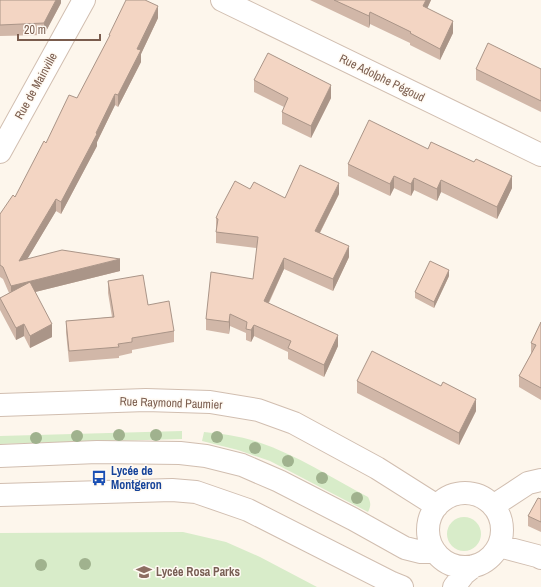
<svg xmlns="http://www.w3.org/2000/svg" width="541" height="587" font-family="'Archivo Narrow',sans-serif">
<rect width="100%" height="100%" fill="#fdf6ec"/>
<!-- green -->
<path fill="#d8ecc9" d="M182,431V439L0,444V436Z
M204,432C222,434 240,436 258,442C297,455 332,478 368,497C371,503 371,506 368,512L270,461L238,450L202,441Z
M447 534a17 17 0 1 1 34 0a17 17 0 1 1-34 0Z
M183,532L226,542L260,557L317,587H0V533Z"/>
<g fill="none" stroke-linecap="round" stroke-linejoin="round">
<defs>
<path id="minor" d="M222,0L541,155
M0,152L84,0
M0,405L146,400L210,402L258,410L294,423L377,468L437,506
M0,456L97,452L180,453L206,456L242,465L279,481L353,519L405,548L421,552H434
M428 530a37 37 0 1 1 74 0a37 37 0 1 1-74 0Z
M0,495L172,490L196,492L248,510L392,583L402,587
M493,506L528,483L541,480
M499,546L537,556L541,558
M454,587L464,574L474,566"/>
</defs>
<!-- minor casing -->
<use href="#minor" stroke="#d1beb0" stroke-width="24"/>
<!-- minor -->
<use href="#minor" stroke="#fff" stroke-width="22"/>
</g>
<!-- trees -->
<g fill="#a0b28e">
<circle cx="119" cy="435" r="6"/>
<circle cx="156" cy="435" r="6"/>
<circle cx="77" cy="436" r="6"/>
<circle cx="217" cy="437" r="6"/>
<circle cx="36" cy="438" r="6"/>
<circle cx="255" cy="448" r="6"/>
<circle cx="288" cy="461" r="6"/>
<circle cx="322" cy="478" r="6"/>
<circle cx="357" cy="498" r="6"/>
<circle cx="85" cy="564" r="6"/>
<circle cx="41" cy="565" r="6"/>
</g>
<!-- wall -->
<path fill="#d1b7a8" d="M0,0H61V3L44,35L0,36Z
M310,0H431L427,8L453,33L440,60L410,45V43L370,24L369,28Z
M158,18L141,54V62L118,107L115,105L97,142V146L61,214L56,211L27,259L120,271L35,292L52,337L30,348L24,336L16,340L0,310V298L9,293L3,279L0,277V214L15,197L46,143L77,98L109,38V35Z
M476,69H541V112L476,80Z
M254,80L331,98L311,138L282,124V112L284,107L254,92Z
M428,149L512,188L497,219L441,192L437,201L414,190L411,196L394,188L390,196L348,176V164Z
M250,189L285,198L339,194L320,233L349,257L333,291L284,269L269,303L338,346L324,377L288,359V352L254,336L251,342L246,340V333L230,326L229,334L206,330V319L253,279L257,248L216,243V218Z
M449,276L434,308L415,298V292Z
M108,281L148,305L174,331V342L132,350V353L119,356V358L69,362L66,332V321L112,317L108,293Z
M541,322V400L519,387V376L531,354V343Z
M357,381L476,411L459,445L357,393Z
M541,499V532L528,526V516Z"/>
<!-- shaded-wall -->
<path fill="#aa9588" d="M56,0H61V3L44,35V23Z
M426,0H431L423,18V6Z
M158,6V18L141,54V62L118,107V95L137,49Z
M370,12V24L369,28V16Z
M453,21V33L440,60V49Z
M331,85V98L311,138V126Z
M115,94V105L97,142V146L61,214V202L96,133Z
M394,176V188L390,196V184Z
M512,176V188L497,219V207Z
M414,178V190L411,196V184Z
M441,180V192L437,201V189Z
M339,183V194L315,242V231Z
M56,199V211L19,273V261Z
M349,246V257L333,291V279Z
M284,258V269L264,312V301Z
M120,259V271L11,298V286Z
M449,270V276L434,308V302Z
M230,314V326L229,334V322Z
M24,324V336L16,340V328Z
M52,324V337L30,348V336Z
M254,325V336L251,342V330Z
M338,335V346L324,377V365Z
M476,399V411L459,445V433Z"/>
<!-- building -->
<path fill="#f3d5c3" stroke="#aa9588" d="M0,0H56L44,23L0,25Z
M126,0H145L158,6L137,49L141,50L118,95L115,94L96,133L97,134L61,202L56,199L19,261L62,250L120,259L11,286L3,267L0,265V214L13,195L15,197L44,141L46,143L69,95L77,98L110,35H109Z
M334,0H426L423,6L453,21L440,49L410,33L411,32L370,12L369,16Z
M488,43L541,69V101L476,69Z
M268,53L331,85L311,126L282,112L288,98L254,80Z
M369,120L428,149L431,142L474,162L476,159L512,176L497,207L441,180L437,189L414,178L411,184L394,176L390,184L348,164Z
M300,165L339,183L315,231L349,246L333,279L284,258L264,301L338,335L324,365L288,348L291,341L254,325L251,330L246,329L247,322L230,314L229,322L206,319L211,272L253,279L258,237L216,232L218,219L216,218L219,211L235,181L250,189L254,182L285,198Z
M430,261L449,270L434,302L415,292Z
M143,275L148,305L169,301L174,331L132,338V342L118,344L119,347L69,351L66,321L114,317L108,281Z
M30,282L52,324L30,336L24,324L16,328L0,298Z
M541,322V388L519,376L536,345L531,343Z
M372,351L441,386L443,382L476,399L459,433L357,381Z
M538,498L541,499V522L528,516Z"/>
<!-- icons -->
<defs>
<symbol id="bus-bare" viewBox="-9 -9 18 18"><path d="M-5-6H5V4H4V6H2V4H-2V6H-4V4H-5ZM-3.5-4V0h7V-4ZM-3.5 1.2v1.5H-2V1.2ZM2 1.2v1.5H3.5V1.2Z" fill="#1a4fb4" stroke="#fffaf3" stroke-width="2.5" paint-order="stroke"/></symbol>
<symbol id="school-bare" viewBox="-9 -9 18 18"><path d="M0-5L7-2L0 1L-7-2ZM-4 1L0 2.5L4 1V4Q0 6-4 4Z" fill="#8d6e63" stroke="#fffaf3" stroke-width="2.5" paint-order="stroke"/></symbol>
</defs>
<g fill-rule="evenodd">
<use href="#bus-bare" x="88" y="467" width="22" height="22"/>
<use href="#school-bare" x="133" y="561" width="22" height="22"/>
</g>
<g text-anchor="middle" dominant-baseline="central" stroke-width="3" stroke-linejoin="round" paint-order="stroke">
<!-- street labels -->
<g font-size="12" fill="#7a5c4d" stroke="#fffaf3">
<text transform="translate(382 78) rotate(26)">Rue Adolphe Pégoud</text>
<text transform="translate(36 86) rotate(-61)">Rue de Mainville</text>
<text transform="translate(171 403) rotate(2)">Rue Raymond Paumier</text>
</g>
<!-- transit labels -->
<g font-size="12" font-weight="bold" fill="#164399" stroke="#fffaf3" text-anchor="start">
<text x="111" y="471">Lycée de<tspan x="111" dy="14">Montgeron</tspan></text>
</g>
<!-- education labels -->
<g font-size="12" font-weight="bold" fill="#785e54" stroke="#fffaf3" text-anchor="start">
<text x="156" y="572">Lycée Rosa Parks</text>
</g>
</g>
<!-- scale -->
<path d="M18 34v6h82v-6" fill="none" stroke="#7a5c4d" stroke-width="2"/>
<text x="24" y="34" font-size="12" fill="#7a5c4d" stroke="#fffaf3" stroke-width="3" paint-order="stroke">20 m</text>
</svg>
